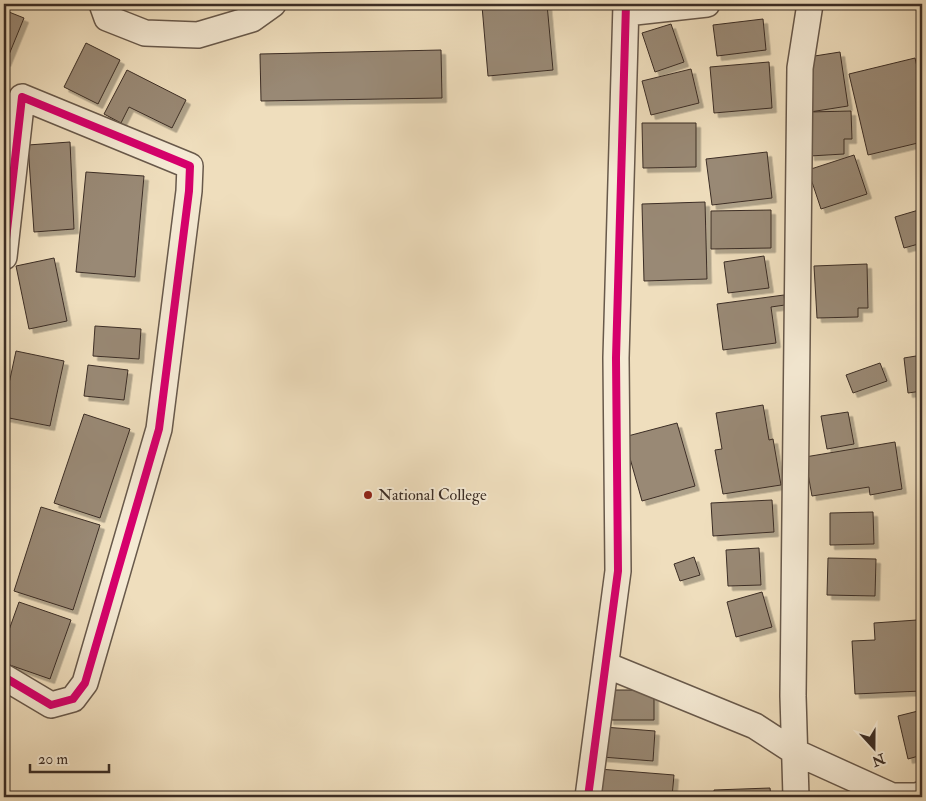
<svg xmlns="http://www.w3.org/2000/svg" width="926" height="801" font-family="'IM FELL Double Pica',serif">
<defs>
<filter id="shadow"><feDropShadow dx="4.5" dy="4.5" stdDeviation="0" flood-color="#0004"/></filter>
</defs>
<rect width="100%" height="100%" fill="#efdebd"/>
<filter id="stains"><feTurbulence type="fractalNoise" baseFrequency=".004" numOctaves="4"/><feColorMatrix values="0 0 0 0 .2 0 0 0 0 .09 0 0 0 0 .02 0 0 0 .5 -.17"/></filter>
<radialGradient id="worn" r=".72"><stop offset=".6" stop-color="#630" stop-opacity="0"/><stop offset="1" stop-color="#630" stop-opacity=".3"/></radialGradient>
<!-- building -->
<path fill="#998974" stroke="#3b2d25" filter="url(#shadow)" d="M507,4H547L553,70L488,76L482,6Z
M4,10L24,18L6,62L4,61Z
M763,19L766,50L717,56L713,25Z
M671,24L684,62L655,72L642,33Z
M86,43L120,60L98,104L64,87Z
M441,50L442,98L261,101L260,54Z
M840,52L848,106L810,112L802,58Z
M915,58L922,89V142L868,155L849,74Z
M769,62L772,108L714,113L710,67Z
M691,69L699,103L651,115L642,81Z
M127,70L186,100L172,128L129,107L121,123L104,114Z
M851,111L852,139H844V154L810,156L809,112Z
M642,123H696V167L643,168Z
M70,142L74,229L34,232L28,145Z
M767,152L772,198L712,205L706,159Z
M854,155L867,194L821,209L808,170Z
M86,172L144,176L135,277L76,272Z
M705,202L707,279L644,281L642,204Z
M922,209V243L904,248L895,217Z
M771,210V248L711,249V211Z
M764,256L769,288L728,293L724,262Z
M54,258L67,321L29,329L16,266Z
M867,264L868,308H858V317L817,318L814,266Z
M784,295L785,305L771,307L776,343L723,350L717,304Z
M95,326L141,329L139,359L93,356Z
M16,351L64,361L50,426L4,417V407Z
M922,355V391L908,393L904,358Z
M880,363L887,381L853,393L846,375Z
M88,365L128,370L124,400L84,396Z
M763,405L769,440L773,439L781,485L723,494L715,450L722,449L716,413Z
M848,412L854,444L827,449L821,416Z
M84,414L130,429L100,518L54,503Z
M677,423L695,486L642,501L624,437Z
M895,442L902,489L870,495L869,487L812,496L805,457Z
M919,450H922V478Z
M772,500L774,532L713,536L711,503Z
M41,507L100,525L73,610L14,591Z
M873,512L874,544L830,545V513Z
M759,548L761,585L728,586L726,550Z
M694,557L700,575L680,581L674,564Z
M828,558L876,559L875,596L827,595Z
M762,592L772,627L736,637L727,602Z
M19,602L71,620L50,679L4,663V644Z
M917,620L921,691L855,694L852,641L875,640L874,623Z
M609,690H654V720H609Z
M922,710V755L908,759L898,716Z
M604,727L655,731L653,761L602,757Z
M599,769L674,775L672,797H597Z
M770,788L771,797H714V790Z
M4,790L20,797H4Z"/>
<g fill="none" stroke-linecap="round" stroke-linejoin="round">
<defs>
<path id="minor" d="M102,4L107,18L145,33L198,35L252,19L273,4
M626,13L707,4
M4,257L22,97L190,166L189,191L159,429L85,683L73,699L51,705L4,677
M606,665L755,726L795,752L892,796H916L922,794
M588,797L618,571L616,358L626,4
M796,797L793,696L800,68L810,4"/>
</defs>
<!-- minor casing -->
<use href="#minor" stroke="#68594b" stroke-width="28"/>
<!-- minor -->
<use href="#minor" stroke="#f5ead4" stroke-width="25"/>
<defs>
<path id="cycleway" d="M4,257L22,97L190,166L189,191L159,429L85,683L73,699L51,705L4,677
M588,797L618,571L616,358L626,4"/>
</defs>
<!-- cycleway casing -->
<use href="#cycleway" stroke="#f5ead4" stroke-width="11"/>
<!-- cycleway -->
<use href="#cycleway" stroke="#d6006c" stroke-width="8"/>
</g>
<!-- markers -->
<circle fill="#8f2418" stroke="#f5ead4" stroke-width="2" cx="368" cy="495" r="5"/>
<g text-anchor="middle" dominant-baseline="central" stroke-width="4" stroke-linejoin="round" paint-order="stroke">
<!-- poi labels -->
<g font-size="16" fill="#3b2d25" stroke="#f5ead4" text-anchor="start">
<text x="378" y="495">National College</text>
</g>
</g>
<!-- margin -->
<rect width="926" height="801" fill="none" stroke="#efdebd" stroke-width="20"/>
<rect x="5" y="5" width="916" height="791" fill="none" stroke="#3b2d25" stroke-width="2.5"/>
<rect x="10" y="10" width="906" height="781" fill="none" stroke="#3b2d25"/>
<!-- north arrow -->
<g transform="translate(874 748) rotate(159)" stroke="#f5ead4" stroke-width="4" paint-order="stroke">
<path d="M0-4L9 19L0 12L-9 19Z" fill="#3b2d25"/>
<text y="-8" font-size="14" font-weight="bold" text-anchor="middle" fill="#3b2d25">N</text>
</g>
<!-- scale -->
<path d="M30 764v8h79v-8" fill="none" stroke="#3b2d25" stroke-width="2.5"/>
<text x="38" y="764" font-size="15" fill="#3b2d25" stroke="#f5ead4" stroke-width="4" paint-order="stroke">20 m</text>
<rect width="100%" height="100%" filter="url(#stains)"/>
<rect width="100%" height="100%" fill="url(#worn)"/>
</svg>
